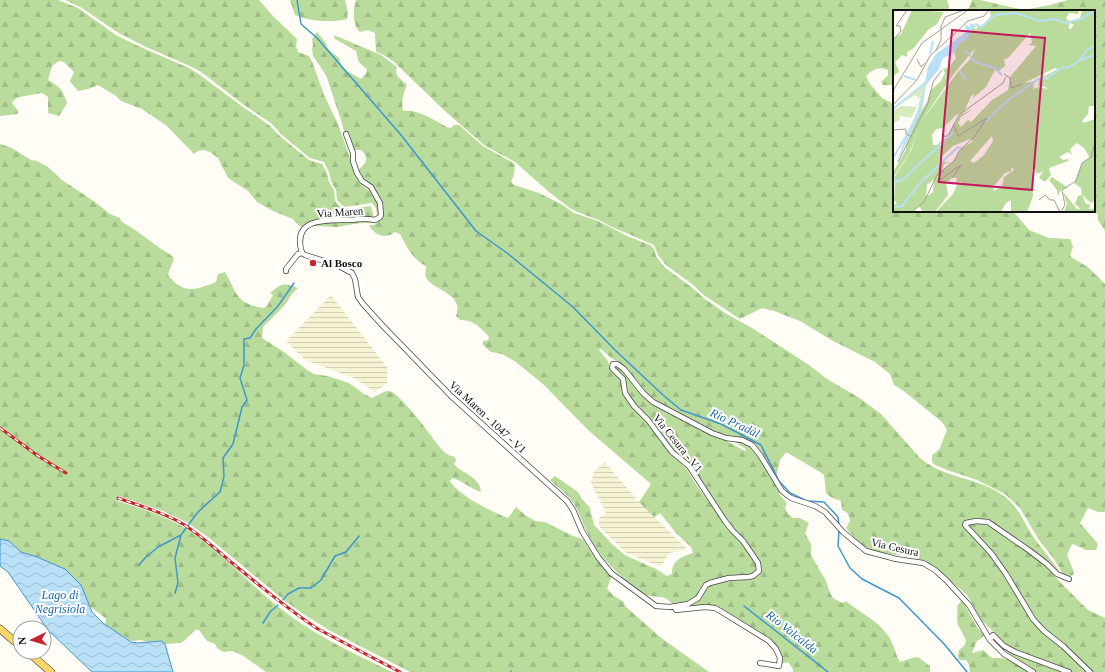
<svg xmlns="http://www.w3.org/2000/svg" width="1105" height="672" font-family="'Times New Roman',serif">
<defs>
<pattern id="farmland-rules" width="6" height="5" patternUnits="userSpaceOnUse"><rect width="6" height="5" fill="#f6f3d4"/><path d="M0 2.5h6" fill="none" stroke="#d2cfb5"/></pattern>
<pattern id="forest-firs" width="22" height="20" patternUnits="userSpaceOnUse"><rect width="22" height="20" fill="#b9dc9c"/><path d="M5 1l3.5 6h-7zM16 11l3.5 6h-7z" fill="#9ebc85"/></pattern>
<pattern id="water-waves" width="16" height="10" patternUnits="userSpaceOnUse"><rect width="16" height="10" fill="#b9e0f7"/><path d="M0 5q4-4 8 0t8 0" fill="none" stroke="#9ebfd3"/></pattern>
</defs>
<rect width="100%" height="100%" fill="#fffdf5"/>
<!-- farmland -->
<path fill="url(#farmland-rules)" d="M331,295L387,367V383L375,392L354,378L305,360L286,341Z
M605,462L639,502L687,549L669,553L661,567L625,552L599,526V518L606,513L591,483L594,471Z"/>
<!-- forest -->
<path fill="url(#forest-firs)" d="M0,0H58L78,8L116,35L136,45L189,68L200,75L243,107L269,125L281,137L304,156L309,160L322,164L327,173L329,182L334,190L335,201L343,210L371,206L375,221L373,223H360L337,227L314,226L304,229L296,223L293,219L273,211L257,202L248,191L228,178L218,158L210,152L204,150L198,151L194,154L167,126L142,109L121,101L116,96L98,85L88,89L78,91L70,81L74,72L64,62L59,61L52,66L48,80C60,87 63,90 67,103L59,116L48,113V97L42,93L19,97L14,100L12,103L19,112L17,114L0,116Z
M65,0H259L273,16L297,39L296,46L298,52L309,56L313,64L324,95L338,124L358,180C361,185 363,186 367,189C375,195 379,205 379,215L377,216L376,208L372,203L344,207L337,200L336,190L331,181L329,172L324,162L310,158L305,154L282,135L271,123L244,105L201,72L190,66L146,47L117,32L82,8Z
M290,0H345L348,12L347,19C335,23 306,21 295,15Z
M356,0H947L950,11H894V85H883L881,82L888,75V70C879,66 873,69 866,76L870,84L882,98L894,104V211H1013L1029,230L1049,238L1070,239L1073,247L1070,255L1071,257L1089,268L1105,284V512H1098L1088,508L1080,523L1098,544L1096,550H1086L1073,544L1071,546L1067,555L1074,572L1073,575L1070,576L1063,574L1054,559L1039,540L1020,508L1005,494L977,480L947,470L935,465L932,462V455L939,450L947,430L942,422L905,392L894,385L890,374L875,362L833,341L800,321L774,311L762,308L740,319L705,296L692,284L666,265L658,255L654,245L610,226L599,220L580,213L571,209L549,192L515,162L484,145L446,112L393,61L382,54L376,52L375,33L368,30L360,32C352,25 353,10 356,0Z
M972,0H980L1024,10L1050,5L1068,0H1105V231L1098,220V214L1091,212L1069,211H1094V11H961L969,8Z
M317,32L326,43L328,49L339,58L341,65L347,71L361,79C364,76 367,73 367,69C357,60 359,64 356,51L335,39L334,35L381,55L397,67C394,77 401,79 407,85C403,93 401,102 403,111C416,109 429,117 440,123C444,125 446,128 451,128L454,125H459L483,146L515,164L514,175L511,182L514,185L539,193L561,204L574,213L598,221L627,236L650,245L654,249L656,256L664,267L690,286L704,298L725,313L752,328L809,365L827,379L858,397L881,414L920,458C943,478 976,477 1001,494C1019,505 1025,526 1037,542C1044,551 1051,560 1058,569L1060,574L996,525C987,521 975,517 965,522L998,565L1021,602L1060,645L1088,672H1072L1051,662L1020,653L1005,645L992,630L981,620L967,595L935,568L924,561L910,556L883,553L870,549L862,545L846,528L850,521C849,515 848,512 842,510L841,501L832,498L826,493L824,475L820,472L786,452L780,460L777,473L775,477L755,446L713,431L695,422L694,420H691L654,401L645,392L626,367L610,357L601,349L599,350L608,361L610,370L620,378L627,400L641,414L670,453L686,468L695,483L727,526L742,542L755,561L757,568L755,572L748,575L710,581C697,597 696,602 673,605C665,593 655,599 643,594C637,591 614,570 609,564C601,556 593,545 588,534C582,524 579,511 572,501C566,493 557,487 550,480L555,476L578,492L582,499L590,508L594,525L612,544L625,555L640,562L656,569L667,576L672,574C672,560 681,557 693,553L691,547L677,534L660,513L654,517L639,502L651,484L588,430L544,385L516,362L502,354L491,352L483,345V341L488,340L489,337C481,328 473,319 460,320L456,316C464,294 437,292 427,279C424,275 426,271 426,266C413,260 406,246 400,234L395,232C385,240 374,235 369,225H374L380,219V202L357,171C365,164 371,159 361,150H354L346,139L341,120L326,75L313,56L312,49L313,45L312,39L316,33Z
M0,144L12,148L31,160L37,161L48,167L62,180L95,202L110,214L120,218L122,222C135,229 146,238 158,247C164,251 169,253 174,258C173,264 169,269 168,275C183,295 196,290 216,282L218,274L225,272C237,293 236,304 264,308L267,306L273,295L270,293C283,282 283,283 298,288L292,294L284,306L263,327L262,338L284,352L307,370L314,374L327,376L349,383L364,394L372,398L386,391C388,391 390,391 392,392C399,395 423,424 428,432C436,441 442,455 455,457L456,461L454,464C462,474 480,476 481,492C471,489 463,481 452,478L450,481C458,495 492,512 508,518L516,507L525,515L535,521L545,522L573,536L583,539L590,550L612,574L607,589L614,596L624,602L625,606L660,637L709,672H410L327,629L305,615L285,601L209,538L188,523L163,511L119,496L118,501C139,508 160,514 180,525C219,548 249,585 285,612C318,637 355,654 392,672H266L242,655L232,651L223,652L217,648L215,644L207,641L199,630H195L184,641L180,643L165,644L161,641L147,642L141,640L133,641L128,640L124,636L116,634L105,626L106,619C102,615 92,608 88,605L42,566L0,541Z
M615,365L621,368L652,404L660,409L728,441V442L745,451L746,449L733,441C735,441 739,441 742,442C759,448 770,478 780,492L779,494L787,503L785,508L788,514L793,518H800L809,523L805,533L811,544V555L826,581L830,593L833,598L842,603L846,601C861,614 877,619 889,637C894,645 895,654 900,662L912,658L918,657L930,666V672H793V669L788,662L781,664L776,652L765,641L716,609L680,608C690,606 698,603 703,594C706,591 707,587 711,585C725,578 753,584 761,572L760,563L726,519L690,465L673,451L649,418L636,404L629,396L625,378L621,374L616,371L614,366Z
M970,523H979L994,528L1046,565L1060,582L1088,610L1105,618V672H1093L1048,632L1035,618L999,560L988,546L967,525Z
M962,600L977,627L984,635L982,638L977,641L972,653L983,650L992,658C1007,656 1017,664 1029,672H970L969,665L966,660H959L958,655L959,650C972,642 963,635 958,625C956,620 958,612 957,606Z
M994,639H996L1003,647L1064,672H1036L1002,648Z"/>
<!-- water -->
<path fill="url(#water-waves)" stroke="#3f96cf" d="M0,539L9,541L21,552L37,557L65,569L81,585L92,612L103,623L131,642L138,643L161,641L165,644L173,672H92L48,630L8,572L0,566Z"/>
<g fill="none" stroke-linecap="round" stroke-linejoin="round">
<!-- stream -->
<path stroke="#3f96cf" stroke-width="1.5" d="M297,0L301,24L317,38L401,135L476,231L507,253L573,307L615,350L663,395L681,410L721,424L761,445L779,481L790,493L807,501L824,502L838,517L839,526
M839,530L838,546L850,568L862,579L899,598L945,645L967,672
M139,565L145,558L158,547L181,535L198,512L220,492L224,477L223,458L233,444L242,407L247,400L240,378L244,365V339L250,338L256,329L278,306L294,283
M175,593L178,583L175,558L181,535
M283,600L288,594L299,588H311L321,580L335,556L346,552L359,536
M744,606L828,672
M263,623L270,612L278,605
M511,672V671"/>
<defs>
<path id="minor" d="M302,253L305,255L337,265L352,273L355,279L358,297L363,304L383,326L451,396L567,501L573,510L582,531L598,557L611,573L656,606L670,607L688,604L698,598L706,585L710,583L729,578L748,577L753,576L759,571L758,563L756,560L743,541L732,530L725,521L689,466L672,452L648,420L634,406L625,393L623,379L612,368L613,364H617L624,369L643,393L653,402L712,433L726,438L742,440L752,445L760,455L782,491L791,498L815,506L825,512L843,532L866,551L896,559L923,563L935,570L947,581L969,605L990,640L1004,654L1033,672
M302,253C291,217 327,220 350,220C358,219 366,218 375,220L380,217L381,215L380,203L371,187L362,181L357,173L353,161V153L346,134
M286,271V269L298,254L302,253
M1069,579L1057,574L1047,564L1030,551L988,522L976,521L966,523L965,525L991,553L1006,574L1033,619L1044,631L1063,646L1090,672
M675,607L676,610L705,607L715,608L722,612L769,641L776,649L780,658L779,666L760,663
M990,640L993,635L1004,646L1015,652L1069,672"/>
<path id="primary" d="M0,629L20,646
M28,652L51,672"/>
</defs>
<!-- minor casing -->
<use href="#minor" stroke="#444" stroke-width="6"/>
<!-- primary casing -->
<use href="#primary" stroke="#222" stroke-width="8"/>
<!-- minor -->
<use href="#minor" stroke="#fff" stroke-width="4.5"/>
<!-- primary -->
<use href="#primary" stroke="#f9d66b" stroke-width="7"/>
<defs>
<path id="rail" d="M0,428L38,456L66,473
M118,498C140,506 163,512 183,524C200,535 216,549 231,562C259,585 287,609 318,629L400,672"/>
</defs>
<!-- rail casing -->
<use href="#rail" stroke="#c4262e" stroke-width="3"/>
<!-- rail -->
<use href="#rail" stroke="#fff" stroke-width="1.5" stroke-dasharray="4.5" stroke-linecap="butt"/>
</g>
<!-- markers -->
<circle fill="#c4262e" stroke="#fff" stroke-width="1.5" cx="313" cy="263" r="4"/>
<g text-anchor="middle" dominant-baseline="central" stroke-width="4" stroke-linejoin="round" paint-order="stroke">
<!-- street labels -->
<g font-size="11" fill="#111" stroke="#fff">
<text transform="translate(340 212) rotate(-4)">Via Maren</text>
<text transform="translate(488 417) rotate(43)">Via Maren - 1047 - V1</text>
<text transform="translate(678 443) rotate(51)">Via Cesura - V1</text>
<text transform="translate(895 547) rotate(13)">Via Cesura</text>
</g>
<!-- poi labels -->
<g font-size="11" font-weight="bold" fill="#111" stroke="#fff" text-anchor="start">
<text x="321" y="263">Al Bosco</text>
</g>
<!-- water labels -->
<g font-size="12" font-style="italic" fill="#1768a6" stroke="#fff">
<text transform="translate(735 423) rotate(25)">Rio Pradàl</text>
<text x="60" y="595">Lago di<tspan x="60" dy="14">Negrisiola</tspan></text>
<text transform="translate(792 632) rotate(38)">Rio Valcalda</text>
</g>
</g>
<!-- overview -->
<g transform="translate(893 10)">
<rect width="202" height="202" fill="#fffdf5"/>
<path d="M32,72L29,87L26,99L24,103L28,81L26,89L22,85L9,93ZM8,96L24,97L18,108L6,106L7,110L1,113L0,101Z" fill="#d5ebbd"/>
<path d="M19,0L51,2L44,14L35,20L20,39L14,42V47L9,45L2,52L6,61L0,67V29L7,24V26ZM96,0H186L185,4L176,3L173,8L177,13L175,18L178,19L181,15L177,13L187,8L189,0H202V96H196L195,104L189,111L190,113L202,109V190L198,193L189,185L193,194H197L196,199H201L202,202H171L174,194L170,182L184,199H188L182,194L185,186L189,185L188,178L181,173L190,152L197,148L191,138L184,133L177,139L179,145L175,142L166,147L170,150L176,149L175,151L156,158L158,165L152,172L146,168L150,161L144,164L142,159H139L140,186L134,202H118V190L113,193L108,202H43L60,184L64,175H68L69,172L63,173L64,169L60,167L53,173L55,185L42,202H30L26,196L19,202H0V194H4L1,190L2,172L0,169L18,141L25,119L17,142L1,166L0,162L13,140V135L24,108L34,92L37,81L48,71L52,63L50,59L56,57L63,48L61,43L65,35L79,18L83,15L81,19H84L85,15L88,17L98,6ZM137,23L139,33L135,35L143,36L117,67L115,80L99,90L78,112L75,110L68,117L65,113L68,107L80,99L67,105L55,126L44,135H40L39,125L43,119L50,118L63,105L71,102L78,86L81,84L80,88L93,77L102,60L109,66L106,61L112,56L111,49L115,48ZM82,38L78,48L64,63L28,112L60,65ZM162,58L165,59L146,69L145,76L153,77L154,79L146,77L140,79L143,74L138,78L143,71L131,73ZM99,126L100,131L91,145L81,153L77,151ZM77,129L80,131L69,138L58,154L49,160L51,154L58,153L50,152L45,157L47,148L60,136ZM119,157L121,160L111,167L109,176L101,181L100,177L112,163L118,161ZM41,169L40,182L33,187L34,175ZM159,167L175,178L168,180L165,186L164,180L156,170Z" fill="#b9dc9c" fill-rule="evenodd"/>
<path d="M77,13L82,15L73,30L65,35L61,43L50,48L46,59L33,75L29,99L3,155L14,123L27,96L35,57L43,44L73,22L72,15L77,17Z" fill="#b9e0f7"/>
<path fill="none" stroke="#b9e0f7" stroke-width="2" d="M82,14L88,17L102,5L123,3L147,11L162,9L172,13L188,9L202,0M72,40L82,52L102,58L109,65M37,44L40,31M187,49L194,40L202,36M66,60L74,71M11,66L23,70M0,99L33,72M92,112L114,91L145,69L154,68L170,57L175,58L187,50L202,45M0,148L15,123M0,167L5,172L10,169L60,123M0,197L9,196L27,173L64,138L68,137"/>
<path fill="none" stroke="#a09f9a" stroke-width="1" d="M3,16L14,0M0,30L8,21L7,16H3M43,40L48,30V17L52,7L71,0M24,49L28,57L32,53M111,64L117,68L118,78L129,74M0,81L29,33L75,0M1,94L24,70L37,46L75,11L91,6L96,0M0,120L13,119V124L17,126M51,125L52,127L56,124L66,105L110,73L113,67M5,152L35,93L40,72L49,60M50,160L44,172L68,155L59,168M146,190L152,185L157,190H161L167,202M19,202L31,192L44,165L62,150L66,141L82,126L94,108L65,126L60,114M168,202L172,195L169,180L183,171L189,153L198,147L202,133"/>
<path fill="#c2185b" fill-opacity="0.15" stroke="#c2185b" stroke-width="2" d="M59,20L152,28L139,180L46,172Z"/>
<rect width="202" height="202" fill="none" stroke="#111" stroke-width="2"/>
</g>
<!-- north arrow -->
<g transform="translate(32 640) rotate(265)"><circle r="19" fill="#ffffff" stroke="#a0a0a0"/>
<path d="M0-3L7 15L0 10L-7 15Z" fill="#c4262e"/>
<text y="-6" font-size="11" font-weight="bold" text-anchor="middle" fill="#111111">N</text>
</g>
</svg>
